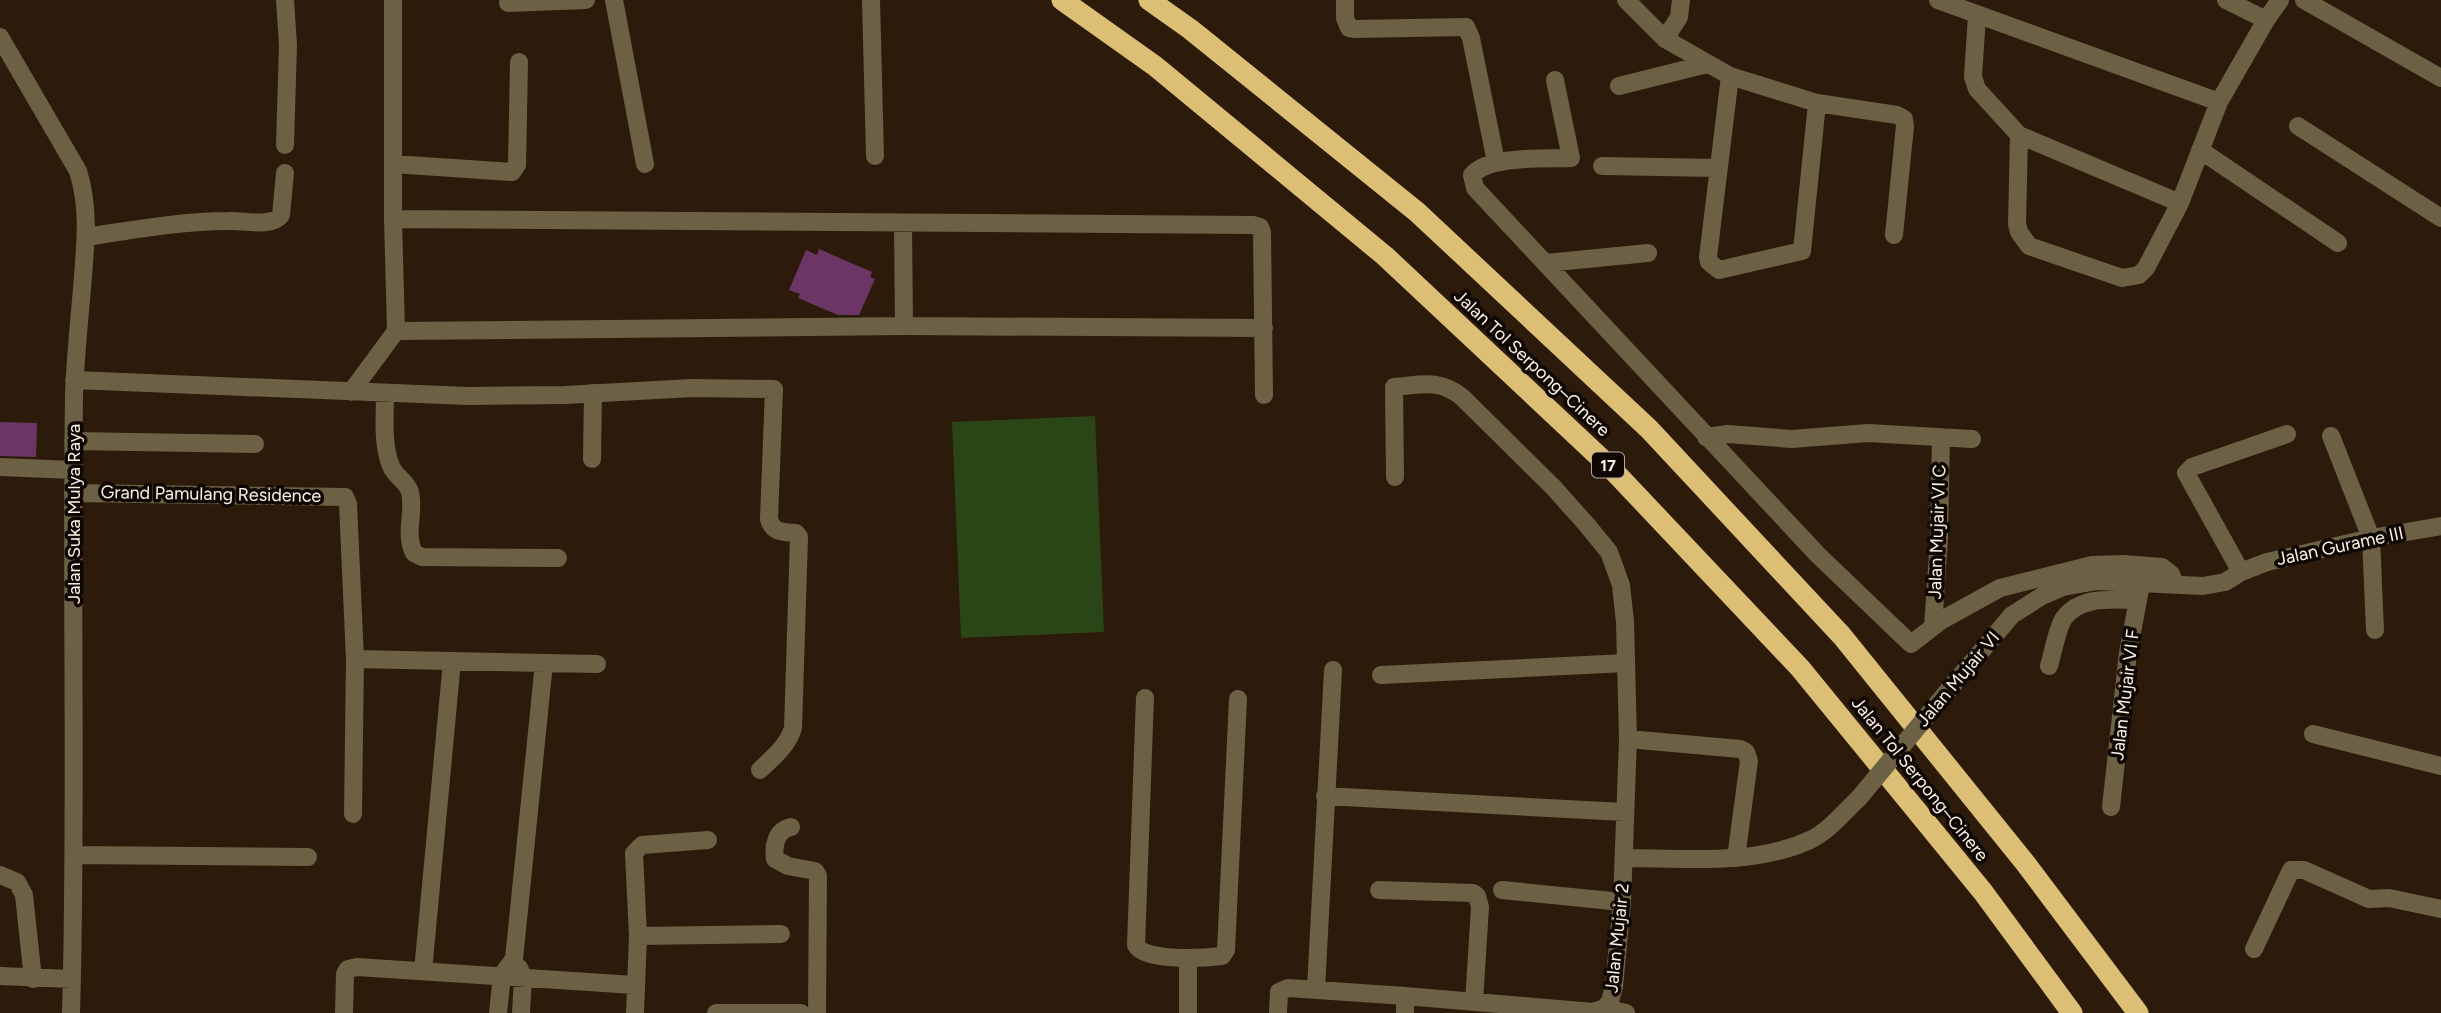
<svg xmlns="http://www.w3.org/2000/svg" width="2441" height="1013" font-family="Figtree,sans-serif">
<rect width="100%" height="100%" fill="#2c1a0b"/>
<!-- pitch -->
<path fill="#2b4616" d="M1095,416L1104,632L961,638L952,422Z"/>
<!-- building -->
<path fill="#6b3665" d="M819,249L872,272L870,277L875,279L859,315H838L798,298L800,294L789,290L806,250L817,255Z
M0,422L37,423L36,457L0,456Z"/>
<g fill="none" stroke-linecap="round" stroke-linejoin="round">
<!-- minor -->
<path stroke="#6c6144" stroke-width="18" d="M285,0L288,45L285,145
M393,0V219L396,331
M614,0L645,164
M871,0L875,156
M1345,0V18L1349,28L1354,29L1466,27L1471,38L1496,162
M1626,0L1665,39L1730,76L1817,103L1897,115L1904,119L1905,126L1894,235
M1938,0L2219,102
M2226,0L2266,20
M2304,0L2441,78
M508,3L586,0
M1977,15L1973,77L1977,89L2019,135L2017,224L2019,232L2029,246L2122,278L2139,275L2146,268L2180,203L2219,102L2266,20L2280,0
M0,37L78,171C89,206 86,239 83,276C80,316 75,357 74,397C71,603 77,808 71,1013
M1665,39L1679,17L1681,0
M1730,76L1708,257L1709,262L1719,270L1802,251L1817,103
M1555,80L1571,158C1545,159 1489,155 1472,175L1475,188L1818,555L1911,644L1942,620L2000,588L2092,565L2124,564L2162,567L2171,574L2175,584
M1619,86L1707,64
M2298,126L2441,218
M2019,135L2180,203
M2200,150L2338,243
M393,164L512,172L517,165L519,62
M1602,166L1718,168
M393,219L1253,225L1260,227L1262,232L1264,395
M903,224L904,326
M86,237C132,230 182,221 229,221C243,220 271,228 281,215L285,173
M1546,263L1648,253
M396,331L904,326L1264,328
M74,380L468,396L565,395L692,388L774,389L769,519C772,533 784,532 796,533L799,537L793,728C787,747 773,757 760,770
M351,392L396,331
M385,394C385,417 382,444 391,466C395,477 407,481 410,492C415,512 404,534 414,553L422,557L558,558
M2331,436L2371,538L2375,630
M1706,437L1728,434L1792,439L1868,433L1972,439
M73,441L255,444
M592,459L593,393
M0,467L73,470
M1395,477L1394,387C1421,385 1440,378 1463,398L1554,488L1587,525L1609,552L1621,585L1625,622L1628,739L1622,902L1614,987L1610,1001L1605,1008L1593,1012L1405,996V1013
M73,493L345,497L348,504L355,659L353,814
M2241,572L2186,473L2192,467L2287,434
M1933,627L1939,539L1941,437
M355,659L597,664
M2049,666C2053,653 2057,628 2064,618C2081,595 2113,600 2138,600
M1381,675L1626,663
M1956,681L2012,615L2042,596L2063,587L2097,581L2203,586L2225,582L2241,572L2267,562L2371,538L2441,526
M1145,698L1136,945C1144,962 1204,958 1222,956L1226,950L1238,699
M2313,734L2441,766
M1628,739L1740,749L1746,752L1749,761L1736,858
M1325,796L1624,812
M2111,807L2128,653L2141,584
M791,827C776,830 773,846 775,859L788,866L815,871L818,876L817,1013
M74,855L308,857
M1624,858C1684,858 1754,866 1810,840C1829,831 1844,812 1859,798
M0,875L17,882L24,895L33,979
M1379,890L1473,893L1477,896L1480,907L1474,1002
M1502,890L1622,902
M638,936L781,934
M2254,949L2291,870H2304L2369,899L2389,898L2441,909
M519,968L523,977L521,1013
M423,971L452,661
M0,976L72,979
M1316,989L1333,670
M1605,1008L1626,1013
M344,1013L345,974L348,969L357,967L634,985
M498,1013L502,975L514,959L544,663
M635,1013L638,936L634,853L642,845L708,840
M716,1013H801
M1188,1013V958
M1278,1013L1279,992L1288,988L1405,996"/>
<!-- highway -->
<path stroke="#dcbf74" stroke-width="21" d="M1062,0L1155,66L1385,256L1609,466L1800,668L1983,892L2072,1013
M1149,0L1190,29L1417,212L1649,429L1842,636L2026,864L2138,1013"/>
<!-- minor-bridge -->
<path stroke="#6c6144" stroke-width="18" d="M1859,798L1956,681"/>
</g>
<g text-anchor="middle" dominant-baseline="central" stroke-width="7" stroke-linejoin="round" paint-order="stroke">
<!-- shield labels -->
<rect fill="#0e0703" stroke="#b5aaa2" stroke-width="2" x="1592" y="452.5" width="32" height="25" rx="5"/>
<g font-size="16" font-weight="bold" fill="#fdf0e6">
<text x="1608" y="465">17</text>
</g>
<!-- street labels -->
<g font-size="18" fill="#fdf0e6" stroke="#0e0703">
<text transform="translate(1532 363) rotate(43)">Jalan Tol Serpong–Cinere</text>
<text transform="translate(211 494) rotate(1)">Grand Pamulang Residence</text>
<text transform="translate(74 514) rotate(-90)">Jalan Suka Mulya Raya</text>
<text transform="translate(1937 532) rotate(-88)">Jalan Mujair VI C</text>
<text transform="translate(2340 546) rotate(-12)">Jalan Gurame III</text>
<text transform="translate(1958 679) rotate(-50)">Jalan Mujair VI</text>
<text transform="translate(2125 695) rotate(-83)">Jalan Mujair VI F</text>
<text transform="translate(1920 779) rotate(51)">Jalan Tol Serpong–Cinere</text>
<text transform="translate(1617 938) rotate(-84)">Jalan Mujair 2</text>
</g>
</g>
</svg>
